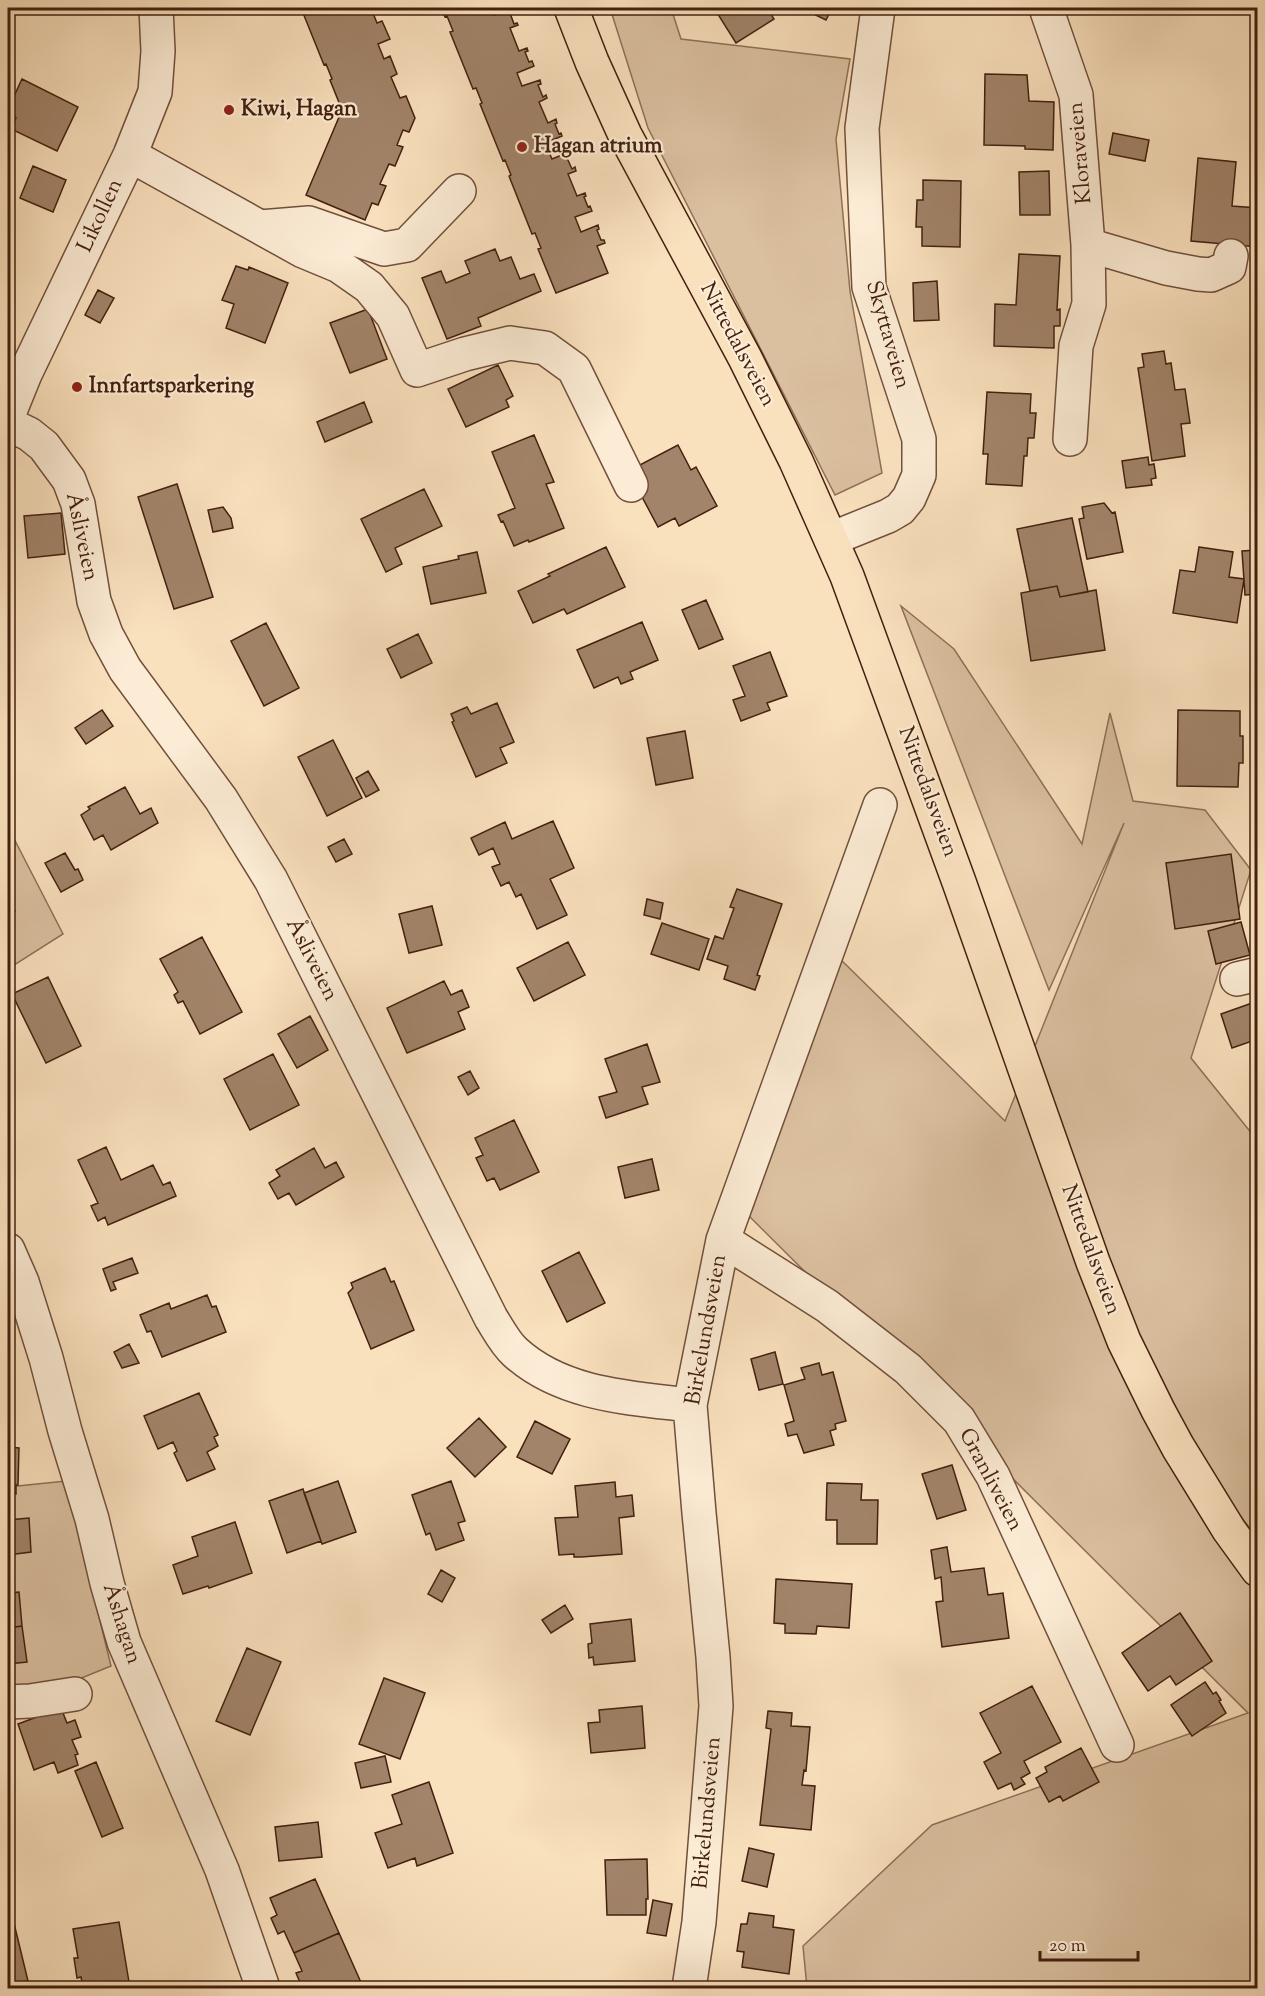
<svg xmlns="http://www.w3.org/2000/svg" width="1265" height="1996" font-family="'Sorts Mill Goudy',serif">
<rect width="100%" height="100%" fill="#fae1be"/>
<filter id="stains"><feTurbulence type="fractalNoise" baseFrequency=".00333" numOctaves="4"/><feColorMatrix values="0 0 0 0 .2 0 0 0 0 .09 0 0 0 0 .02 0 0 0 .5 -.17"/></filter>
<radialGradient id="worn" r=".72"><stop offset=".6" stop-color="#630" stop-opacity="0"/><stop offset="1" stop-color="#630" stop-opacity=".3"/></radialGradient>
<!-- green -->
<path fill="#dbc0a0" stroke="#8f7058" stroke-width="1.5" d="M610,8H671L681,39L850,59L836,139L850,291L882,473L835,495L648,128Z
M901,606L954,649L1082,844L1110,713L1133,801L1205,810L1251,870L1191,1058L1257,1140V1537L1237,1512L1258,1554L1257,1988H807L803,1946L932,1825L1248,1713L748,1215L793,998L833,952L1005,1121L1124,823L1049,990Z
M8,827L63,934L8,969Z
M66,1481L111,1666L8,1708V1487Z"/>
<!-- building -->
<path fill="#a2846a" stroke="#43200f" stroke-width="1.5" d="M8,8H17L8,27Z
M301,8H371L377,23L382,21L390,39L378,44L384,59L390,56L397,74L391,77L400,98L406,96L415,118L409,132L403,130L397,145L403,147L395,166L389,164L380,184L386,186L378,205L372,203L365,220L306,195L342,110L330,80L332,79L326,64L324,65Z
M441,8H491L494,15L511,8L512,12L510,13L514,24L517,23L518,25L510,28L519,51L527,48L528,51L525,52L529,62L532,61L534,66L517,73L522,86L540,80L541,84L538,85L543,97L546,95L547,98L539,102L548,123L556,119L557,123L555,124L559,134L561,133L562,136L545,143L552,159L569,152L570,157L567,158L572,169L575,167L576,171L568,174L577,196L585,193L586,196L584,197L588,207L590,206L592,211L575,217L581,232L598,225L599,229L597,230L601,240H604L605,243L597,246L608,273L556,293L538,249L541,248L535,233L532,234L509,176L511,175L505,160L503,161L480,104L482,103L476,88L473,89L450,32L453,31L447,16L445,17Z
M714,8H767L774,19L736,43Z
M801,8H832L826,20Z
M985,74L1027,75L1029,101L1054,102L1053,150L1025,149V146L984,145Z
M22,79L78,107L57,151L11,129L16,118L9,114L11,110L8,109Z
M1257,93H1258V129H1253Z
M1113,133L1149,140L1145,161L1109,154Z
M1198,158L1236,162L1232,206L1258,208V247L1191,241Z
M33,166L66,180L53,212L20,198Z
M1049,171L1050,215H1020L1019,172Z
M923,180L961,181L960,247L922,246V227H916L917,200H923Z
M495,249L500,261L511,257L520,279L534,274L541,291L478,318L481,326L447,339L422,278L441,271L446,283L470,273L465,261Z
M1019,254L1060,256L1057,310L1060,309V326H1054V348L994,346L995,304L1016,305Z
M236,266L248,270L249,267L288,283L265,343L226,328L234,304L222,300Z
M937,281L939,320L914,321L913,283Z
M98,290L114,298L100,323L85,315Z
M368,309L387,359L350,373L330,323Z
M1164,351L1166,364L1171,363L1175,390L1185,389L1190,423L1181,424L1185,456L1152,461L1138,368L1144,367L1142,354Z
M498,365L513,396L506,400L509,407L466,427L448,389Z
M987,392L1031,394L1030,413H1036L1034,438H1028L1027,456H1024L1022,486L986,484L988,454H983Z
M364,402L372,422L325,442L317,422Z
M534,435L554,482L546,484L564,528L529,542L528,540L514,546L503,521L501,522L498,515L515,508L492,452Z
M678,445L691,470L696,467L717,506L679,526L675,518L658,527L641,495L647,491L634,468Z
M1148,457L1149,465L1154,464L1156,478L1151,479L1152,485L1126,488L1122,461Z
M177,484L213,597L174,609L138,497Z
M424,489L442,526L395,548L402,564L386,572L361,519Z
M1104,503L1112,513L1115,512L1123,552L1087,559L1079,519L1084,518L1082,507Z
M223,507L231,518L233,528L213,532L208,510Z
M61,513L65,554L28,558L24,516Z
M1072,518L1088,592L1060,597L1057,586L1030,591L1017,529Z
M606,547L625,587L567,614L564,609L533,623L518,591L550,576L548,574Z
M1199,547L1233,552L1229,577L1244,579L1237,623L1173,613L1180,570L1195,572Z
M1258,550V594L1245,595L1242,551Z
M477,552L486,593L431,604L423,567L459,559L458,556Z
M1057,586L1060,597L1096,590L1105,650L1031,661L1021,593Z
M706,600L723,639L699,649L682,610Z
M642,622L658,660L630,672L633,679L621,684L618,677L594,688L577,650Z
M266,623L299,688L264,706L231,641Z
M418,634L432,663L401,678L387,649Z
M770,652L787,696L767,703L770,710L741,721L733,700L745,696L733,666Z
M497,703L514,742L500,748L507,763L476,777L452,722L454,721L451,714L467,707L471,714Z
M102,710L113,726L86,744L75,728Z
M1178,710L1240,711V736H1243V763H1239L1238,787L1177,786Z
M685,731L693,778L656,785L647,738Z
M333,740L362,798L327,816L298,757Z
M368,771L379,790L366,797L356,778Z
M125,787L140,814L151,808L158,823L111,850L103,835L94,840L81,815L90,809L88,807Z
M553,821L574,868L550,879L567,915L537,929L521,894L516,897L509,882L501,886L492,867L500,864L493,848L479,855L471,838L505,822L512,839Z
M344,839L352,854L336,862L328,847Z
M65,853L75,870L78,869L83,880L61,892L45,863Z
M1231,854L1240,919L1175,929L1166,863Z
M737,889L782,904L757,975L760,976L755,990L724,979L728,966L707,959L715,936L723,939L734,908L730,907Z
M647,899L663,903L660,919L644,915Z
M8,903L15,911L8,918Z
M432,906L442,945L409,953L399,914Z
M1241,922L1250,955L1216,964L1208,931Z
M662,923L709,939L699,970L651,954Z
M202,937L242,1012L200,1034L183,1001L178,1003L174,995L178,992L160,959Z
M568,942L585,975L534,1001L517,968Z
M48,977L81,1046L46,1063L12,994Z
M444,981L451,995L462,990L469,1007L458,1012L465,1029L407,1053L387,1008Z
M1255,1002L1258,1009V1039L1232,1048L1221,1014Z
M310,1016L328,1050L297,1068L278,1034Z
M647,1044L660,1082L642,1087L648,1104L606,1118L599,1097L617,1092L605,1059Z
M273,1054L299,1105L250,1130L224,1079Z
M470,1071L479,1088L468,1095L458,1077Z
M514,1120L539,1172L500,1190L494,1178L487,1181L476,1158L483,1155L475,1138Z
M106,1147L121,1180L153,1165L163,1185L170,1182L176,1196L108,1225L105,1217L98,1221L91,1206L98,1203L78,1160Z
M314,1148L325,1168L336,1162L344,1177L296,1205L289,1193L278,1199L269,1183L280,1176L276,1170Z
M652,1159L659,1190L625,1198L618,1167Z
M579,1252L605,1303L567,1322L542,1271Z
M132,1258L138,1273L113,1282L116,1289L111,1291L103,1269Z
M385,1268L391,1282L394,1281L414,1330L371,1349L348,1293L353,1288L351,1283Z
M207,1295L212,1307L216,1306L226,1332L162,1357L151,1331L147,1332L140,1315L169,1303L171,1309Z
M129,1344L139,1363L122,1368L114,1352Z
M775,1352L783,1384L759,1390L751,1359Z
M819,1363L822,1375L833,1372L846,1421L835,1424L836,1429L830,1431L834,1445L804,1453L797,1434L788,1436L785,1424L794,1421L784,1385L805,1379L801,1368Z
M199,1393L218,1435L214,1437L218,1446L207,1452L215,1469L187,1481L174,1453L177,1451L173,1442L158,1449L144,1416Z
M479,1418L506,1447L475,1477L447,1448Z
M535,1421L570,1439L552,1474L517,1457Z
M8,1447L19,1448L18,1485H16V1494L8,1493Z
M952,1465L966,1510L937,1519L922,1474Z
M338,1481L356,1532L322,1544L304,1493Z
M451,1481L465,1521L458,1523L464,1540L436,1550L430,1533L426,1535L412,1495Z
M615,1482L616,1497L632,1495L634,1516L619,1518L622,1554L581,1557H574V1554L559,1555L555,1518L578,1517L575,1486Z
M827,1483L862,1484L861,1500H878L877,1544H837V1520H826Z
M303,1489L321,1541L287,1553L269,1501Z
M29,1518L31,1552L8,1555V1520Z
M235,1522L252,1573L209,1588L208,1586L183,1594L173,1565L198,1556L192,1537Z
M947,1547L951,1572L984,1568L988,1595L1003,1593L1009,1638L942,1647L936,1602L943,1601L941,1577L935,1579L931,1550Z
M441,1570L455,1578L442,1602L428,1594Z
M776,1579L852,1584L849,1628L817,1626L816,1634L785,1633V1624L774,1623Z
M19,1592L22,1626L8,1628V1593Z
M565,1605L573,1619L551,1633L542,1620Z
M1180,1613L1212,1661L1176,1685L1170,1676L1148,1691L1122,1653Z
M631,1619L635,1661L594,1665L593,1657L589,1658L588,1644L592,1643L590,1624Z
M22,1626L27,1662L8,1664V1628Z
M247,1648L281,1662L250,1735L216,1721Z
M384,1678L425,1693L400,1759L359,1744Z
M1205,1682L1213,1694L1216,1692L1221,1700L1219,1701L1226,1713L1192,1736L1171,1705Z
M1032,1686L1061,1742L1024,1761L1030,1773L1021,1778L1025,1784L1014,1790L1011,1783L998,1789L984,1762L1001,1753L980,1713Z
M642,1706L645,1748L591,1753L588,1723L600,1722L599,1710Z
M61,1708L67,1723L75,1720L81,1737L72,1740L78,1754L75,1755L78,1765L58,1773L54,1762L34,1770L18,1724Z
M768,1711L792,1713L791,1726L810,1727L806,1771L804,1770L802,1785L815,1786L811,1830L760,1825L771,1729L766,1728Z
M1081,1748L1099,1782L1063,1801L1060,1796L1049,1802L1036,1778L1047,1772L1045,1767Z
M385,1756L391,1782L361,1788L355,1763Z
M96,1762L123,1828L102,1837L75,1771Z
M429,1782L453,1853L417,1866L415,1858L388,1868L375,1833L402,1824L392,1795Z
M318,1822L322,1857L279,1861L275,1827Z
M749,1848L774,1854L767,1887L742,1881Z
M647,1859L648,1899H646V1915H607L605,1860Z
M315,1879L339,1933L294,1953L284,1931L278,1934L271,1918L277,1915L270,1898Z
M653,1900L672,1904L666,1936L647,1933Z
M11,1911L28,1981L8,1986V1912Z
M749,1913L774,1916L773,1927L794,1930L789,1974L742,1967L744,1952L737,1951L741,1924H747Z
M119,1922L129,1982L83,1988L81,1977L77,1978L74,1958H78L73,1929Z
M339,1933L363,1987L359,1988H310L308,1985L302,1987L296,1973L302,1971L294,1953Z
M139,1983L140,1988H105Z"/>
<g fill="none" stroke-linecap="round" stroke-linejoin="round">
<defs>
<path id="minor" d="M1046,8L1076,95L1088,245L1089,304L1076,346L1070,439
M130,155L303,251L339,266L369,287L393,316L417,370L465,354L510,343L545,348L574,369L631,485
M260,227L309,223L384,249L407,245L459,191
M1088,245L1166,268L1198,274L1211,275L1229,267L1231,256
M8,416L25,374L130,155L155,92L158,51L156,8
M8,424L29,434L44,446L69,480L78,504L94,601L106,634L125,669L221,799L271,880L491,1318C498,1329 505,1343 515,1352C562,1395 630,1398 690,1405
M831,539L888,516L900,509L909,498L919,475V439L869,287L862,128L878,8
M1237,979L1258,974
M723,1240L827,1306L908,1369L959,1420L993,1476L1117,1745
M8,1250L22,1282L46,1358L65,1431L92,1519L107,1583L124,1642L222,1870L263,1988
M8,1702L30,1701L75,1694
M689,1988L699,1922L716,1706L713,1657L699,1513L690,1405L723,1240L880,805"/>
<path id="major" d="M571,8L592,62L625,135L745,358L796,461L847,576L959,882L1093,1262L1124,1341L1158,1410L1178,1447L1229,1530L1258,1570"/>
</defs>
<!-- minor casing -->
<use href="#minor" stroke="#71503b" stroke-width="36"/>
<!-- major casing -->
<use href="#major" stroke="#43200f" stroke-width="36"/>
<!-- minor -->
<use href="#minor" stroke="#fcecd5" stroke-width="33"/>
<!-- major -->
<use href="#major" stroke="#fae1be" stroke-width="33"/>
</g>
<!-- markers -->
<g fill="#8f2418" stroke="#fcecd5" stroke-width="2">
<circle cx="229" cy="110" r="6"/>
<circle cx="522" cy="147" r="6"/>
<circle cx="77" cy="387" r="6"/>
</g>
<g text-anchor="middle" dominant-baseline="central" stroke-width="4.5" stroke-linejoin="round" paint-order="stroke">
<!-- poi labels -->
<g font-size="22" font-weight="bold" fill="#43200f" stroke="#fcecd5" text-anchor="start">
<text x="241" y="110">Kiwi, Hagan</text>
<text x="534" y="147">Hagan atrium</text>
<text x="89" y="387">Innfartsparkering</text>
</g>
<!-- street labels -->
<g font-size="22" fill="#43200f" stroke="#fcecd5">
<text transform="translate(1081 153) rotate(-95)">Kloraveien</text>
<text transform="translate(101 216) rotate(-65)">Likollen</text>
<text transform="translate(887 335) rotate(74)">Skyttaveien</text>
<text transform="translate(737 345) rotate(62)">Nittedalsveien</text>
<text transform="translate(81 537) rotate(78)">Åsliveien</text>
<text transform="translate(927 792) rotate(70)">Nittedalsveien</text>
<text transform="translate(311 960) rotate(63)">Åsliveien</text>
<text transform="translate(1090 1250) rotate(70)">Nittedalsveien</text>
<text transform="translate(707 1330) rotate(-80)">Birkelundsveien</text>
<text transform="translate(990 1480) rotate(62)">Granliveien</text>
<text transform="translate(121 1624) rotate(72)">Åshagan</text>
<text transform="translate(708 1813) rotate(-85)">Birkelundsveien</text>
</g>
</g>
<!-- margin -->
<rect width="1265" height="1996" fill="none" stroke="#fae1be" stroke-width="30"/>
<rect x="9" y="9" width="1247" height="1978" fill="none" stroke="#43200f" stroke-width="3"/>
<rect x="15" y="15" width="1235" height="1966" fill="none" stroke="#43200f" stroke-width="1.5"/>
<!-- scale -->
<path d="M1040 1951v9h98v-9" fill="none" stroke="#43200f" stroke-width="3"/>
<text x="1049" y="1951" font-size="18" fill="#43200f" stroke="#fcecd5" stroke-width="4.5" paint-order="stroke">20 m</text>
<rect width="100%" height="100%" filter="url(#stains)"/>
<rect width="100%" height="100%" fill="url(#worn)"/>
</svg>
